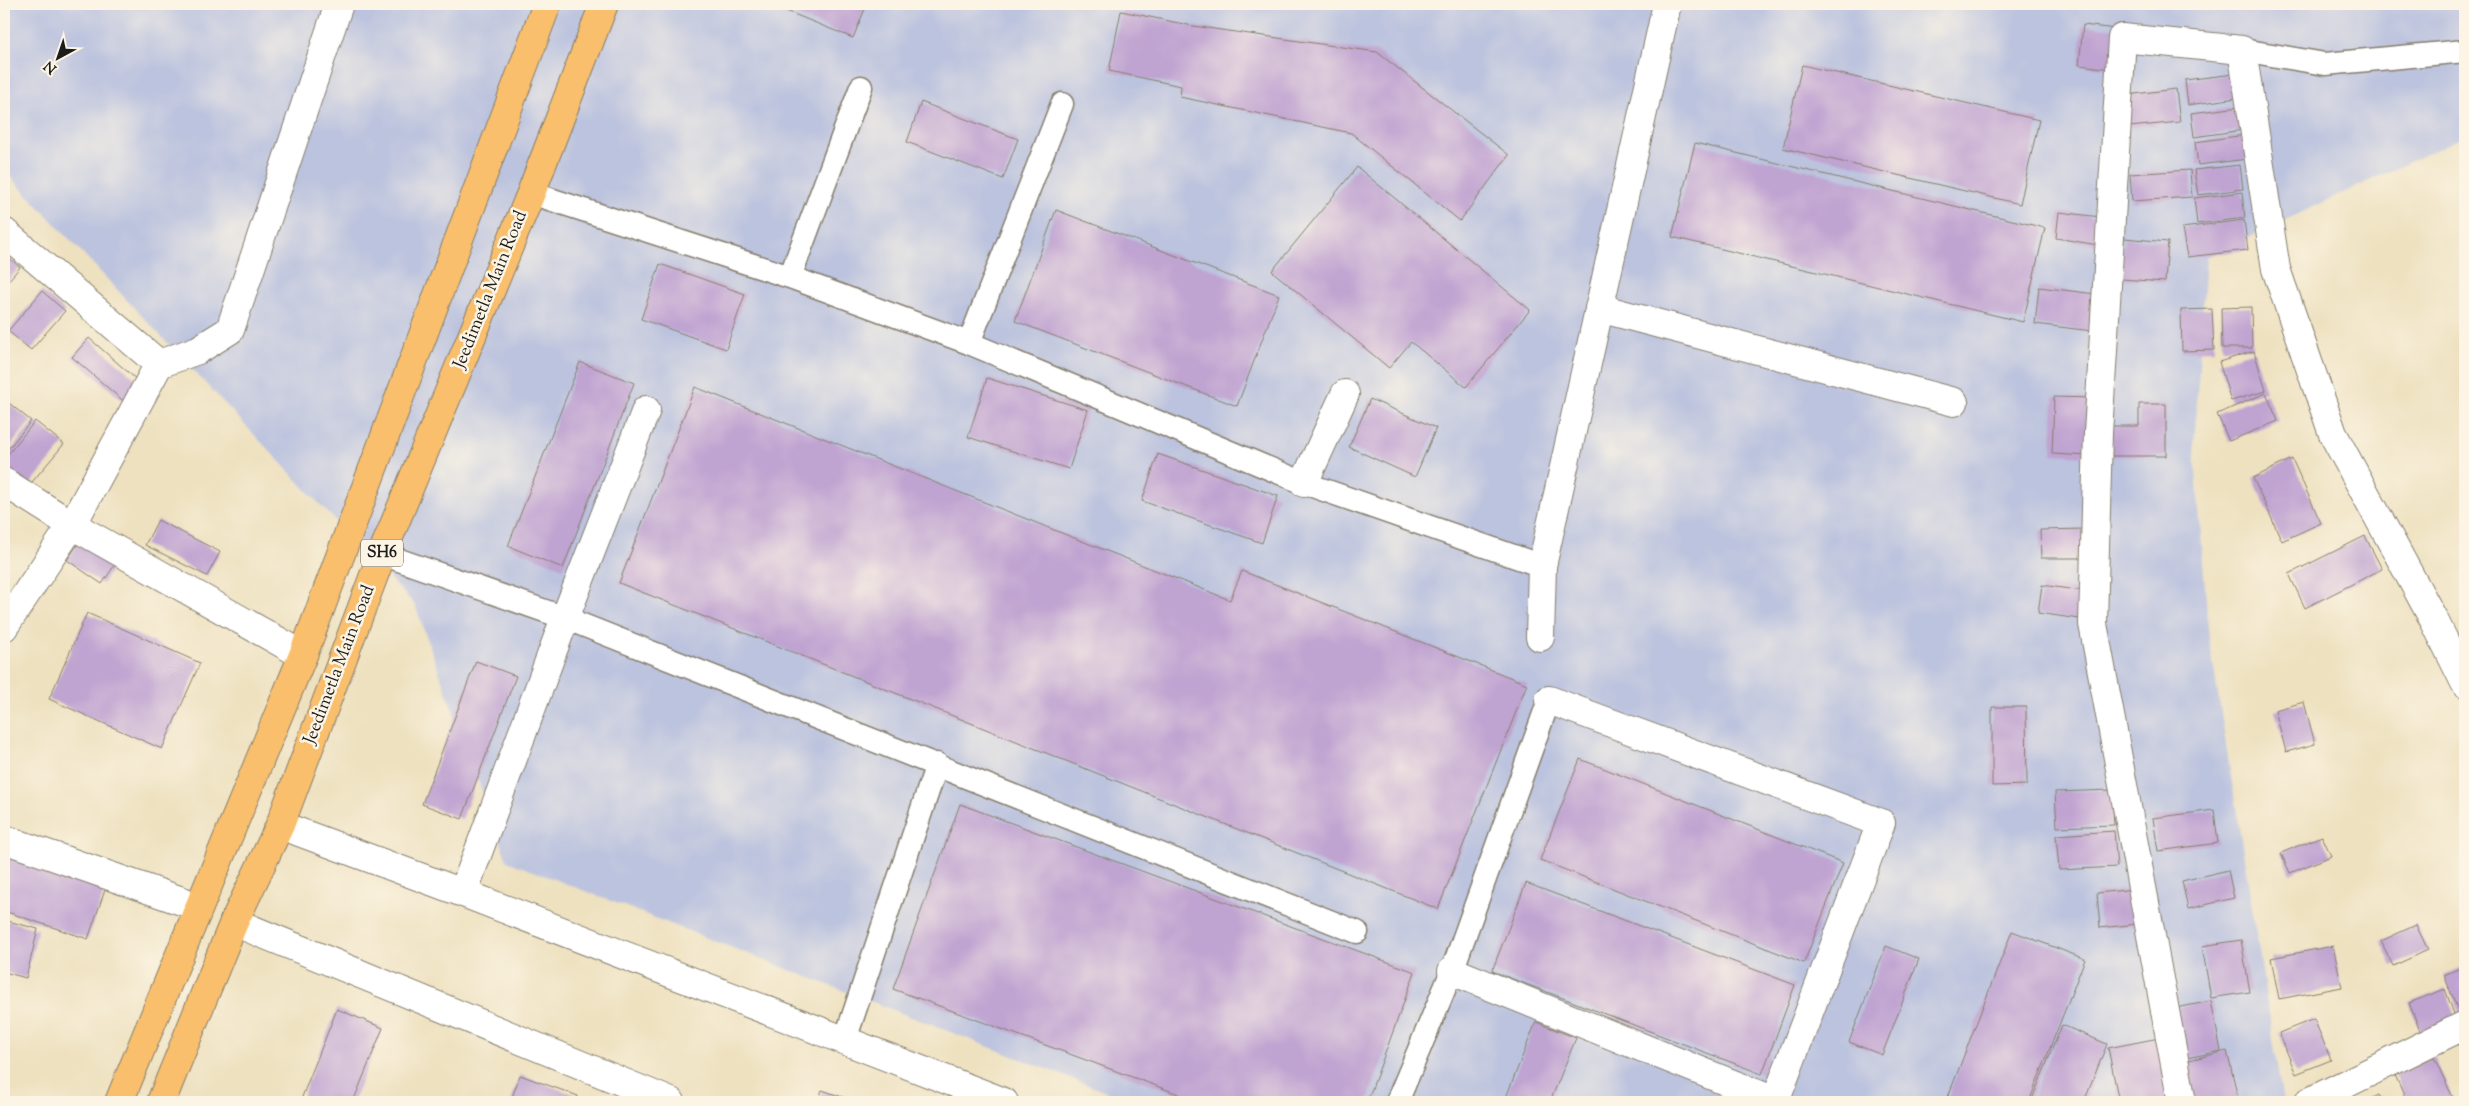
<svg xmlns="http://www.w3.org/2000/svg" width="2469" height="1106" font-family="'Sorts Mill Goudy',serif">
<rect width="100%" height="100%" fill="#fcf5e5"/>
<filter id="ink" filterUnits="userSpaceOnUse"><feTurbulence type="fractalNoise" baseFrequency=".02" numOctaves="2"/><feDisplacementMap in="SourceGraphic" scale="10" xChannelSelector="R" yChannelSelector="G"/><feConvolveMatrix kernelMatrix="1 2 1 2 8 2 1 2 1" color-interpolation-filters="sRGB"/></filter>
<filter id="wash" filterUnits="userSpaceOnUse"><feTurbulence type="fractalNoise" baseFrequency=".0096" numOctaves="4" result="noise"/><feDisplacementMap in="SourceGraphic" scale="20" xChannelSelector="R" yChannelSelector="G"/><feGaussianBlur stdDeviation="1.12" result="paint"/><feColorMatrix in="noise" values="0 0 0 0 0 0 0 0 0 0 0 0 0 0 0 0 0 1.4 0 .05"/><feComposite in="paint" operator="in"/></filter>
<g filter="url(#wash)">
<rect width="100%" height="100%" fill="#eee1c0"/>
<!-- industrial -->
<path fill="#bcc3de" d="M4,4H2465V136L2206,257L2194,445L2209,638L2283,1102H1132L507,861L415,605L4,170Z"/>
<g id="blocks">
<!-- building -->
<path fill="#bfa3d1" d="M769,4H867L853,38Z
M1121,11L1193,26L1377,52L1509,155L1460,221L1351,133L1180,97L1181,86L1109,71Z
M2083,25L2116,29L2111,69L2079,65Z
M1802,65L2039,120L2020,204L1783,148Z
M2234,74L2237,98L2188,105L2185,80Z
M2176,89L2180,122L2129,127L2126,95Z
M921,102L1018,139L1003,179L907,142Z
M2240,107L2243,130L2194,137L2191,113Z
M2245,135L2248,159L2198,165L2195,142Z
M1695,143L2045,228L2023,322L1672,237Z
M2240,165L2243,189L2198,195L2194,170Z
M1357,167L1530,310L1466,387L1411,342L1389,368L1272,271Z
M2190,170L2192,197L2132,201L2130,174Z
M2242,192L2245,218L2197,224L2194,198Z
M1056,210L1279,295L1237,406L1015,321Z
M2059,212L2101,217L2098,245L2056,238Z
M2244,220L2248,250L2187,257L2182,228Z
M2124,238L2168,242L2165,282L2121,279Z
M4,254L20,267L4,286Z
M660,264L745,294L726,349L641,319Z
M2039,287L2096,294L2092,331L2035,324Z
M42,291L65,311L31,350L8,331Z
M2251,307L2252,348H2222L2221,308Z
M2212,309L2214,350L2182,351L2181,310Z
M89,338L145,387L128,405L72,357Z
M2254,351L2266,391L2231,401L2219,362Z
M580,362L634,383L563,568L508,546Z
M987,378L1088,410L1069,469L968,437Z
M695,387L1230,600L1242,571L1527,684L1438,909L619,583Z
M2266,393L2278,421L2229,441L2217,414Z
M2054,397L2093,398L2090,456L2052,454Z
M4,399L31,421L4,454Z
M1370,399L1436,428L1415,477L1349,447Z
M2139,404H2166V456H2112L2111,426H2139Z
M35,421L64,444L27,488L4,469V459Z
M1158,454L1278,496L1262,543L1142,501Z
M2292,459L2321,523L2282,541L2253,478Z
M158,520L220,552L207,576L145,545Z
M2085,529L2086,558H2041L2040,530Z
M2365,536L2382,569L2305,608L2289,574Z
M83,537L118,560L102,584L67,560Z
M2042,585L2090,592L2086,620L2038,613Z
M87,613L200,663L162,749L49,699Z
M476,661L516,676L462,819L422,804Z
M2304,702L2315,744L2286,752L2275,710Z
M1992,707H2026L2027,785L1992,786Z
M1580,759L1843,863L1804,963L1540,860Z
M2112,790L2114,825L2057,827L2055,792Z
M960,804L1415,972L1367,1102H1200L893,989Z
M2214,810L2218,843L2158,851L2153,818Z
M2114,831L2117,867L2059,870L2056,835Z
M2322,836L2331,856L2290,873L2281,853Z
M4,853L106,887L88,939L4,911Z
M2228,870L2234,898L2188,909L2182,881Z
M1526,883L1795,985L1762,1074L1492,971Z
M2135,889L2138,924L2100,928L2097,893Z
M4,920L38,929L26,978L4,972Z
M2416,925L2428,950L2393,966L2381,941Z
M2012,931L2085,959L2029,1102H1946Z
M2241,940L2250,992L2211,998L2202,946Z
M1886,946L1919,959L1882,1055L1849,1042Z
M2333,946L2342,987L2279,999L2271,958Z
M2465,966V1017L2461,1018L2444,975Z
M2445,989L2458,1025L2423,1039L2409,1003Z
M2211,1001L2221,1051L2181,1059L2171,1009Z
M337,1009L383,1028L353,1102H300Z
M2314,1019L2331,1060L2296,1074L2279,1033Z
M1536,1022L1576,1038L1550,1102H1512L1505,1100Z
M2062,1025L2107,1044L2084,1102H2031Z
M2159,1038L2171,1097L2144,1102H2119L2108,1048Z
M2227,1051L2238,1098L2221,1102H2195L2185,1061Z
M2434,1057L2455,1102H2407L2395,1075Z
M520,1075L578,1096L576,1102H517L511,1100Z
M822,1090L857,1102H818Z
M2379,1095L2382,1102H2365Z"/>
</g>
</g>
<g filter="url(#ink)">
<use href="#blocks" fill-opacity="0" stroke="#857e6e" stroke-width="1"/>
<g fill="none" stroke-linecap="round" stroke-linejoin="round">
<defs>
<path id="lane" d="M2242,50L2325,64L2465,51
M531,193L790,277L969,343L1304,483L1542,566
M790,277L861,87
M969,343L1062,104
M382,554L565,618L1357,932
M845,1040L937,764
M1397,1102L1452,971L1549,700"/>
<path id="street" d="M4,232L159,364
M1599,308L1954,402
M4,482L72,525L303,655
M1304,483L1345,394
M4,627L72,525L159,364L198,350L230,330L339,4
M1540,637L1542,566L1667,4
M1549,700L1881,823L1775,1102
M280,825L463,893L1004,1102
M4,839L199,907
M463,893L565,618L646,410
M234,922L671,1102
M1452,971L1775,1101
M2182,1102L2093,624L2098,433L2122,38L2242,50L2276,269L2333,434L2435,622L2465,683
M2309,1102L2465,1025"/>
<path id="primary" d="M119,1102L303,655L547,4
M161,1102L234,922L280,825L382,554L531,193L604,4"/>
</defs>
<!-- lane casing -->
<use href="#lane" stroke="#857e6e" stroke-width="25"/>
<!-- street casing -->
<use href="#street" stroke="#857e6e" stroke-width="30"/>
<!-- primary casing -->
<use href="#primary" stroke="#857e6e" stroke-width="30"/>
<!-- lane -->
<use href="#lane" stroke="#fff" stroke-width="22"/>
<!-- street -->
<use href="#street" stroke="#fff" stroke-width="28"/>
<!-- primary -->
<use href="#primary" stroke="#f9bf6d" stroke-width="28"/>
</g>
</g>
<g text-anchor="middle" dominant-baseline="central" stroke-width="5" stroke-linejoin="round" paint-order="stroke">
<!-- shield labels -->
<rect fill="#fcf5e5" stroke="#5f5d58" stroke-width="1" x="361" y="539.5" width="42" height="27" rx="4"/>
<g font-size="16" font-weight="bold" fill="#1c1c1c">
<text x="382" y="553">SH6</text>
</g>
<!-- street labels -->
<g font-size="18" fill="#1c1c1c" stroke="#fcf5e5">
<text transform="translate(491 290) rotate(-68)">Jeedimetla Main Road</text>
<text transform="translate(340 665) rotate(-69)">Jeedimetla Main Road</text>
</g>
</g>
<!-- margin -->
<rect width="2469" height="1106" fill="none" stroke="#fcf5e5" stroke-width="20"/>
<!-- north arrow -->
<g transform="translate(58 58) rotate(220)" stroke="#fcf5e5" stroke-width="4" paint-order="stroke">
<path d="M0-4L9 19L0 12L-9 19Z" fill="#1c1c1c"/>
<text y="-8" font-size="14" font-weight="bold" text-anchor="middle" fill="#1c1c1c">N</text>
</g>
</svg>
